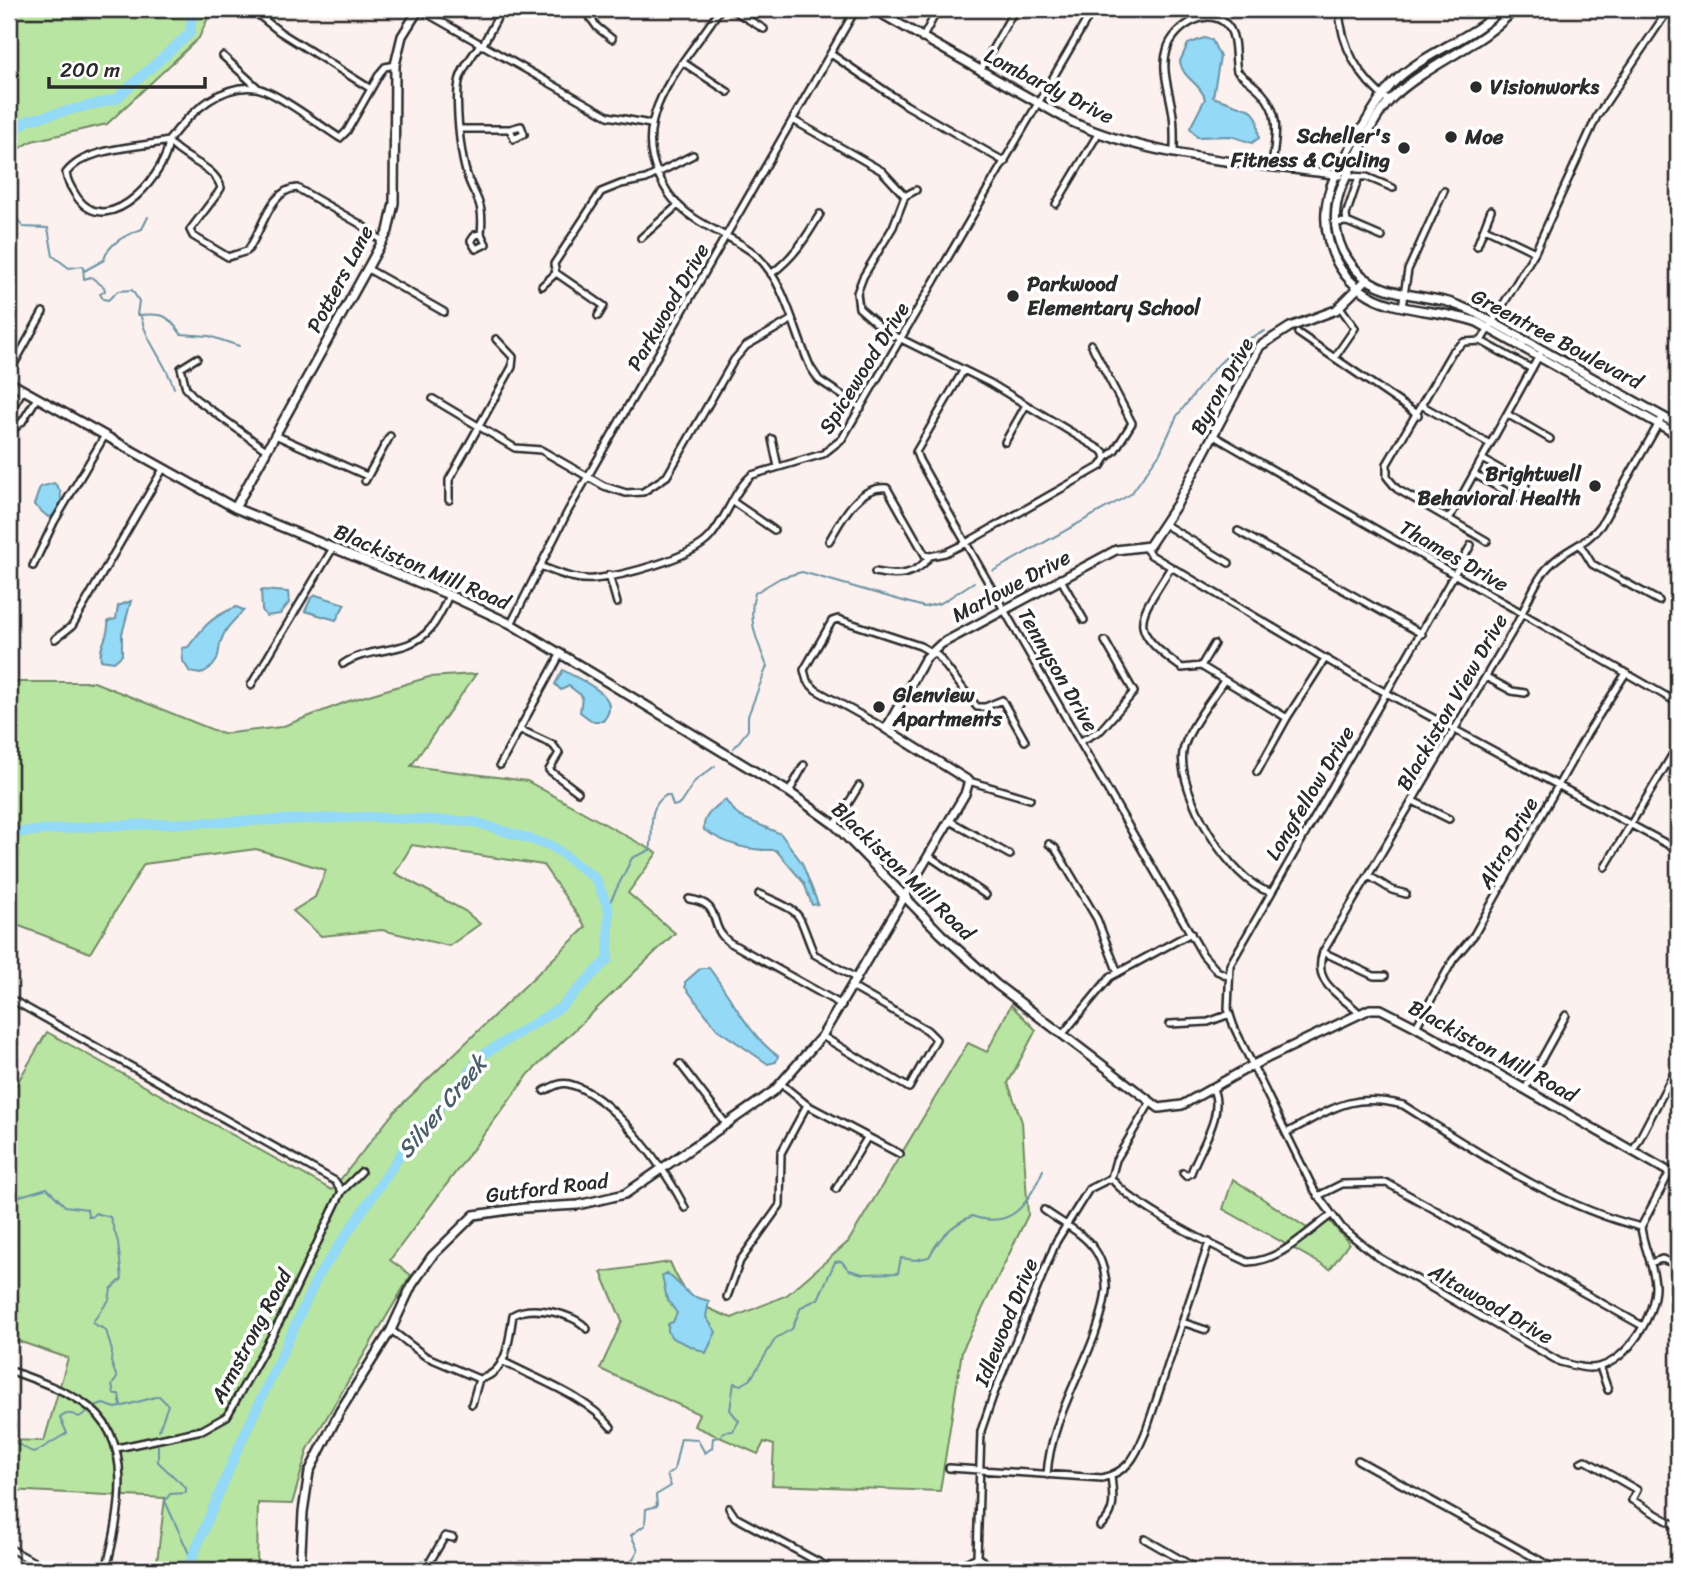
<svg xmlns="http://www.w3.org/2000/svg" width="1687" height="1579" font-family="Sriracha,sans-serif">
<rect width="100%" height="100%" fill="#fcf1ee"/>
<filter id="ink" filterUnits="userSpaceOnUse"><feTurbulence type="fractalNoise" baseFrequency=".0143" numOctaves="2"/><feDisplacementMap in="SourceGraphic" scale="14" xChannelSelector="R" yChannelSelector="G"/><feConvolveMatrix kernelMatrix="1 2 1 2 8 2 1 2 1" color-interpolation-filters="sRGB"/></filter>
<g filter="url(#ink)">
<!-- green -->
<path fill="#b9e5a2" stroke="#728866" stroke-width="2" d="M9,9H212L199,38L107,124L32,141L9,155Z
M476,674L411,766L527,781L657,853L628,893L675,933L529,1074L390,1260L411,1275L308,1449L292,1504L258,1503L257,1570H156L165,1498L9,1490V1440L44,1441L68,1358L9,1338V1264L15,1244L9,1242V1097L47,1032L332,1190L395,1111L586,927L543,865L412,845L395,873L465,911L480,924L449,946L382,930L321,936L293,911L315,897L326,870L256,849L144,864L90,953L9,922V682H94L223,734L281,727L349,701L429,677Z
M1011,1005L1036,1030L1008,1083L1022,1122L1028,1215L962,1351L940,1491L772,1485L774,1445L764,1442L758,1454L694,1426L699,1414L600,1369L622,1321L601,1272L670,1262C685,1298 696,1305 732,1318L787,1295L848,1242L968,1043L987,1052Z
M1233,1179L1307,1228L1324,1215L1349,1243L1330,1269L1223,1209Z"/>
<!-- water -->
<path fill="#94d9f6" stroke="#6a93a5" stroke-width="2" d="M1204,38L1212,40L1220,57L1213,97L1251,110L1257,118L1259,138L1252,143L1231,136L1197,137L1190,128L1205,99C1201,83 1182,79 1180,61L1188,44Z
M54,483C66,493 61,505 53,516L48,517L34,505L40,487Z
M261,590L288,592L289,603L280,614L266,616L262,610Z
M316,595L345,604L336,620L305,611L311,598Z
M131,601L122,634V655L114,662L101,660C98,646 110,636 108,621L116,619L118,606Z
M236,607L244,610C238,617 229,624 225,632C213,652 227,661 200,674L190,672L183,661L182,648L188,647C205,625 210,618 236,607Z
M563,670C583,682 625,696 603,721H592L580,712L582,696L569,686L561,690L555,684Z
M725,800L739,816L781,834L802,863L818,904L812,905L804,883L776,850C748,851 728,845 704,830C702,816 715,807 725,800Z
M701,968H709C731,996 749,1036 778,1056L776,1062L768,1064L717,1029L685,987V982Z
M667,1273L692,1296L709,1301L706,1317L716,1332L706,1353L672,1338L668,1332V1324L673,1322L677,1313L667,1299L662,1276Z"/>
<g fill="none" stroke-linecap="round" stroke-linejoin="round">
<!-- stream -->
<path stroke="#6a93a5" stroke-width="2" d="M9,207L23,227L48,228L53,256L69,268L83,266L84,279L91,277L104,287L105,291L100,294L103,299L108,300L118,291L132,290L139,301L137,315C161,314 165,311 181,334L209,336L239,346
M84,271L104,260C108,243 126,235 142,229L148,217
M141,317C147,344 166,362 174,388
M993,571L1131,494L1160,453L1177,416L1212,371L1240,343L1265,331
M734,748L748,730V716L767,666C757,641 747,620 755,593L780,578L802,572L924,607L941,603L974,582
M608,906L632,858L650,850C655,827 645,810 666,795L670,796L673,806L680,804L695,781L715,766
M9,1182L17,1197L47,1188L65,1206L87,1209L88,1216L92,1217L95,1213L110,1217L118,1242L122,1279L111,1289L109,1300L92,1323L106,1330L112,1351L111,1362L117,1378L112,1385L114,1394H119L121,1406
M95,1407L103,1404L116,1408L159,1396L168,1405L159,1430
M9,1439L34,1453L67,1433L60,1418C67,1412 71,1413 79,1417L87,1412
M158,1446V1462L186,1488V1493L170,1494L165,1501L191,1558
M627,1570L638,1550L631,1535L645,1525L646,1509L657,1506L656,1495L671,1486L667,1475L674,1470L681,1438L697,1439L705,1453L712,1448L713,1438L720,1437L723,1432L733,1431L739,1421L730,1410L734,1383L741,1385L750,1380L776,1338L792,1329L801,1307L818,1299L835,1262L841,1261L849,1270L863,1274L898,1273L901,1258L915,1260L929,1257C939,1238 951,1225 972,1216C1012,1230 1028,1204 1043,1170"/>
<!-- river -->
<path stroke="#94d9f6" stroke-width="10" d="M9,133L29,120L116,99L190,33L193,9
M9,833L99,826L368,817L475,822L552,846L596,879L609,910L608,959L561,1007L484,1054L405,1148L317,1278L237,1451L187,1570"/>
<defs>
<path id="street" d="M251,9L280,32L371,89
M419,9L608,116L650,124
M584,9L597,27L612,39
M720,9C690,58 629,112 658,174C665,189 672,201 686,212C707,230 738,238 758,257C786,284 795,334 811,368L819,380L861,408
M731,9L764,29
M1339,9C1341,46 1359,79 1389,101
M922,39L938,9
M480,44C473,55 461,70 459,82C455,101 460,149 465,168C472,198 485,196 481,234L475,235L471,241L476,249L486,244L481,234
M482,46L502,9
M831,54L906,105L1005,162
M223,56L258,88
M684,63L728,92
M980,71L1015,9
M793,120L882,171L905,196L893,227L863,277L857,293L859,308L885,331L990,383L1104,452L1106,458L1101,466L966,543L945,553L930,556C916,576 897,577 875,572
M461,129H510L514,139L524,134L521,126L510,129
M1174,152C1174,138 1175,123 1172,109C1169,90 1161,69 1167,50C1173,26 1213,2 1230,29C1237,41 1234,57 1237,71C1245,79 1255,85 1262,93C1282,115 1275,139 1272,166
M1347,176L1367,177L1393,188
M905,196L916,190
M1056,204L1098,134
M1347,222L1346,215L1359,177
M1335,223L1347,222L1382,237
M1485,228L1535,252
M641,238L678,205
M383,242L360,224L297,188C269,189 262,233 247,251L228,257L193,236L190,230L218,193L221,188C215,165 184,161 168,141C136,148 86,147 66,173C67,182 72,189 77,197C110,244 171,167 168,141C188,115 220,83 256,88C275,91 321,126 340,138L347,131L380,73L385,67L395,65
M1477,246L1491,210
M368,269L444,312
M771,274C794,257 806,238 820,214
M542,286L556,273
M1402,307L1408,270L1444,191
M598,316L604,306L556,273L554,264L601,192L621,184L646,179L693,155
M1298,333L1418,415
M1481,341L1532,369
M1091,344L1132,423L1115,450L1106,458
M1335,357L1355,328L1340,307
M197,358L181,368L186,388L196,399L266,450
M963,371L916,452L919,460C1012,626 1108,790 1203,955L1217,971L1228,976
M9,373L43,312
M433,399L515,448L541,450L604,486L626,493L643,492L667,476L734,360L746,346L791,320
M1423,406L1490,444
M9,413L23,390
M1507,414L1550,439
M9,433L22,422L37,398
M275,435L367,476
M1214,436L1678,703
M772,439L778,467
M1005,442L1026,405
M1474,474L1518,498L1526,484L1482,459
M365,481L390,436
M449,500V480L512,367L513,357L496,339
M732,501L774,530
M1450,517L1540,354
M1164,524L1229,563
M1238,531L1422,634
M829,541C841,521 858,485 887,488L925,555L930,556
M1487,541L1397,489L1387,477V464L1452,352L1464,342L1481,341L1535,252L1597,116L1669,9
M1471,545L1230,965L1228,1009L1234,1027L1314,1190L1342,1228L1378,1257L1560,1362C1573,1365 1586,1370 1598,1367C1628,1361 1656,1314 1655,1285C1654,1265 1643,1247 1641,1227L1670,1172
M1581,546L1592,564L1659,601
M1145,548L1151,555L1353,675L1678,850
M33,566L54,522L104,437
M542,567C558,573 576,581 594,579C622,576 692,558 710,537C727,518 733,491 752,475L823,454L842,439L1093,9
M1171,567C1138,621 1125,627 1182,668L1201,666L1214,644
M609,575L617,603
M1060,578L1084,620
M511,624L568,511L856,9
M55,639L72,626L163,469
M343,664C369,646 409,655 430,629C439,619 444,606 449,595
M1201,666L1287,718
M1486,677L1512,691L1525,693
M1223,682C1212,699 1185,733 1183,752C1177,792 1230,882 1270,892
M251,685L333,548
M886,729L816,690L807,681L804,670L832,621L838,619L920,646L938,656L977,707H985L1002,700L1025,741
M521,730L553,745L559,753L549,770L578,792
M1081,741L1101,730L1134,692L1105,641
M500,765L560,655
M1257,772L1287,718L1325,659
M969,781L1030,799
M789,792L804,765
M1413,801L1449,819
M950,821L1010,855
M835,825L859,786
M1049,844L1055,848L1097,919L1118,973
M929,856L986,895
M1605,867L1677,747
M1369,876L1392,890L1406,894
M759,894C806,915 795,908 814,954L857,979
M689,899C725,904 706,925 729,942L842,1005
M1323,952L1374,976H1385
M9,998L335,1181L342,1191
M1359,1013C1340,994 1312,984 1323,952L1515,627C1526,607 1534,581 1550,565C1566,548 1585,546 1601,525L1663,416
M1170,1024L1208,1022L1230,1014
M1416,1027L1453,960L1474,935L1587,734L1626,673
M1062,1035L1110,977L1191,933
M822,1036L909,1088L936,1039L927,1030L852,987
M680,1064L727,1125
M780,1083L807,1105L900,1154
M1525,1089L1566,1015
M544,1091C552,1087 560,1082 569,1084C611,1094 667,1170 685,1208
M1286,1133C1333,1109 1349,1092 1403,1105C1478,1152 1555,1206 1641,1227
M1633,1151L1678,1065
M1183,1173L1186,1176L1191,1173C1200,1147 1226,1114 1212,1087
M1111,1178C1132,1206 1213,1246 1248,1262C1280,1261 1306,1233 1331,1215
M836,1189L867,1138
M1318,1196L1342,1184L1387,1183L1641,1325
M1044,1210C1061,1223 1083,1232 1095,1250C1102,1260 1107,1278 1106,1291C1098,1354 1051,1409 1047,1475
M1650,1263L1662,1259L1678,1265
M727,1297L740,1261L780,1205L781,1153L807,1105
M1182,1322L1206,1330
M391,1330L425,1356L479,1379C509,1373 509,1337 513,1315C531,1304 575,1313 587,1329
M502,1361C536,1379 586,1396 611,1427
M1600,1367L1608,1390
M9,1370C33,1379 60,1388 82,1402C138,1437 119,1517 106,1570
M472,1404L479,1379
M117,1448L202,1430L227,1416L281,1319L342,1191L361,1172
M1358,1460L1557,1570
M1581,1462L1585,1460L1637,1490L1632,1500L1678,1527
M949,1468L1102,1478C1130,1471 1136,1455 1146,1431L1209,1242
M729,1508L735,1517L833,1570
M1100,1526C1117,1513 1113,1496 1111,1476
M1145,1539L1199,1570
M9,1548L48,1570
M977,1557L996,1570
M425,1570L445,1536L453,1538
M951,1570L977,1557L981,1431L993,1396L1056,1242L1089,1189L1111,1178L1116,1160L1150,1103"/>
<path id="secondary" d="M873,9L1070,121C1154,160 1249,162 1339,175
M1502,9C1470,40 1424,52 1392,84C1378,99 1368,119 1357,137C1350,149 1342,162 1336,174C1315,217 1327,271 1369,295C1397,312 1444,310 1477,322L1678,435
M1515,9C1480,47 1429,63 1392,98C1372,118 1354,162 1341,188C1333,210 1333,230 1343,251C1365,294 1402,292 1444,301C1454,303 1464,308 1474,312L1678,425
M9,382L235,508L449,595L511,624L789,792L835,825L941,934L996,984L1159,1108L1182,1105L1253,1065L1370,1009H1381L1416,1027L1678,1177
M235,508L388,231L394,203L395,65L402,36L419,9
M300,1570L303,1512L309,1472L340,1411L391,1330L412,1285L432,1256L474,1215L524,1208L578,1205L625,1194L774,1091L822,1036L965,794L969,781L886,729L925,659L941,644L1116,550L1149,546L1177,504L1260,346L1290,327L1336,310L1366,280"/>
</defs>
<!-- street casing -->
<use href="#street" stroke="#2b2b2b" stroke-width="10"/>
<!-- secondary casing -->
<use href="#secondary" stroke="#2b2b2b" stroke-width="12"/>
<!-- street -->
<use href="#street" stroke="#fff" stroke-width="5"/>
<!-- secondary -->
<use href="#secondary" stroke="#fff" stroke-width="7"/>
</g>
</g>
<!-- markers -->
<g fill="#2b2b2b" stroke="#fff" stroke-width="2.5">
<circle cx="1476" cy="87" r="7"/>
<circle cx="1451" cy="137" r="7"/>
<circle cx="1404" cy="148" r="7"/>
<circle cx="1013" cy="296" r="7"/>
<circle cx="1595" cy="486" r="7"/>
<circle cx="879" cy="707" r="7"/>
</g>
<g text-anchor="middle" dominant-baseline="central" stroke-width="7" stroke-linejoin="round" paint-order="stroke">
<!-- street labels -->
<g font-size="21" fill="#2b2b2b" stroke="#fff">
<text transform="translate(1049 86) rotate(27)">Lombardy Drive</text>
<text transform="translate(340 279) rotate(-62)">Potters Lane</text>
<text transform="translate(668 307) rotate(-60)">Parkwood Drive</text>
<text transform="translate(1557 339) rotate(28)">Greentree Boulevard</text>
<text transform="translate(864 368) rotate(-58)">Spicewood Drive</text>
<text transform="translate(1222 386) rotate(-61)">Byron Drive</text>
<text transform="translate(1454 556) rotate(30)">Thames Drive</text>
<text transform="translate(422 567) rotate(23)">Blackiston Mill Road</text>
<text transform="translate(1011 586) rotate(-28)">Marlowe Drive</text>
<text transform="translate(1058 670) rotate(60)">Tennyson Drive</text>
<text transform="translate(1452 702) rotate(-60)">Blackiston View Drive</text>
<text transform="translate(1310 793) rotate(-59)">Longfellow Drive</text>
<text transform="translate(1508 843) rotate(-61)">Altra Drive</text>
<text transform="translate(903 871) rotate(44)">Blackiston Mill Road</text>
<text transform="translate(1493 1051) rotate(29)">Blackiston Mill Road</text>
<text transform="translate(547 1188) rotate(-7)">Gutford Road</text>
<text transform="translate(1491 1304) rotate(30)">Altawood Drive</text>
<text transform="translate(1006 1322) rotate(-68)">Idlewood Drive</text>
<text transform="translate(251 1336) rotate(-62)">Armstrong Road</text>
</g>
<!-- poi labels -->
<g font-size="21" font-weight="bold" fill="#2b2b2b" stroke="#fff" text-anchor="start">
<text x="1490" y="87">Visionworks</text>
<text x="1390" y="136" text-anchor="end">Scheller's<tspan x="1390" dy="24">Fitness &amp; Cycling</tspan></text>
<text x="1465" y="137">Moe</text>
<text x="1027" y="284">Parkwood<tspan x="1027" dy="24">Elementary School</tspan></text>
<text x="1581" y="474" text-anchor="end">Brightwell<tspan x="1581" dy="24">Behavioral Health</tspan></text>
<text x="893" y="695">Glenview<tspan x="893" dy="24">Apartments</tspan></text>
</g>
<!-- water labels -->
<g font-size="23" font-style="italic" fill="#4a5f68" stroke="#fff">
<text transform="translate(442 1107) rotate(-50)">Silver Creek</text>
</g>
</g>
<!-- margin -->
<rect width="1687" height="1579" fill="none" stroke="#fff" stroke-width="35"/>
<rect x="18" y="18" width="1652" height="1544" fill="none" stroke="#2b2b2b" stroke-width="2.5" filter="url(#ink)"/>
<!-- scale -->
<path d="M49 77v10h156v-10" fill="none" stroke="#2b2b2b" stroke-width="3.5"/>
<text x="60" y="77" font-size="21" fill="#2b2b2b" stroke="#ffffff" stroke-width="5" paint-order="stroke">200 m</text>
</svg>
